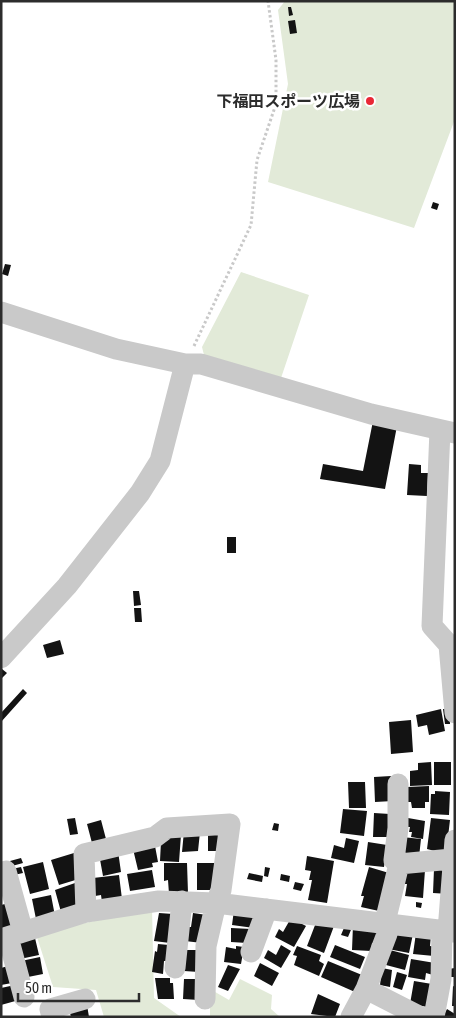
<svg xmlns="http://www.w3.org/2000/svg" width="456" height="1018" font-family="'Asap Condensed','Noto Sans JP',sans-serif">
<rect width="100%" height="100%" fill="#fff"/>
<!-- green -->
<path fill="#e2ead8" d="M285,1H455V119L414,228L268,182L288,84L278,10Z
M241,272L309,295L280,381L205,359L202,347Z
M152,908L154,998L181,1017H104L96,990L53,987L36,934Z
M240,979L272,995L271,1009L280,1017H210V989L229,1000Z"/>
<!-- building -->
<path fill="#131313" d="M288,7H291L293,15L289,16Z
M295,20L297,33L290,34L288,21Z
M433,202L439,204L437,210L431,208Z
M5,264L11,265L8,276L2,274Z
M373,421L397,426L385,489L320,479L323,464L363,471Z
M409,464L421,465V473H428L427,496L407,495Z
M227,537H236V553H227Z
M133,591H139L141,605L134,606Z
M134,608H141L142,622H135Z
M60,640L64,654L47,658L43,645Z
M2,669L7,673L1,679V670Z
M23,689L27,693L1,722V713Z
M441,709L445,731L429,735L427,725L418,727L416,715Z
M443,709H449L450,724H445Z
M411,720L413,752L391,754L389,722Z
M431,762L432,785L410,786V771L418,770V763Z
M434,762H451V785H434Z
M391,776L393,801L375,802L374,777Z
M348,782H365L366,808H349Z
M429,786V802H425V808H412L411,802H408L407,787Z
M435,791L450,792L449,815L430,814L431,794H435Z
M343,809L367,811L364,836L340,833Z
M374,813L390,814L389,837H373Z
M75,818L78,834L70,835L67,819Z
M408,818L425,821L423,839L411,837L412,832H409L410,827H407Z
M431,818L450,820L446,854L427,849Z
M101,820L106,839L92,843L87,824Z
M274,823L279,824L278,831L272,830Z
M208,829H223V851H208Z
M184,831L200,832L198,851L182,852Z
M167,834L181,835L179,862L160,861L161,841H167Z
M402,837L421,839L419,857L400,854Z
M346,838L359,841L354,863L331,858L334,845L344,848Z
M368,842L387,845L384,867L365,865Z
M155,846L158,862L152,863L153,867L138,870L133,849Z
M118,851L121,872L103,876L99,854Z
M74,853L82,878L59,885L51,860Z
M307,856L334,861L327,903L308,900L312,880H309L311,871L305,870Z
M21,858L23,863L12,866L10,861Z
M43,862L49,889L30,894L23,867Z
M164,863H187L188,893L169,894L168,880L164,881Z
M197,863H215V890H197Z
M21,867L23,873L14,875L12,869Z
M265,867L270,868L268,877L264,876Z
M369,867L389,873L379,911L361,907L364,896H361Z
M404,869L425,870L423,898L405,896L407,884H403Z
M434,869H451L449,894L433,893Z
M152,870L155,887L130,891L127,874Z
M249,873L263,876L262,882L247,879Z
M281,874L290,876L289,882L280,880Z
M119,875L122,899L102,902L101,895L95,896L93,878Z
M295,882L304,884L301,891L293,889Z
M75,883L82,906L61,912L55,890Z
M51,895L55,916L36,919L32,899Z
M416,902L422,903L421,908L416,907Z
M9,903L14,927L1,930V905Z
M234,910L256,913L254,928L232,925Z
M159,913L173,914L170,943L154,941Z
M193,913L207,915L202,943L185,941L188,927H191Z
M291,918L306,926L294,947L275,937L279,929L283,932Z
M317,920L334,926L324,953L307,946Z
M346,923L353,925L348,937L341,935Z
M353,925L380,931L377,944L372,943L371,951L352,950Z
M231,928L251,929L247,943L231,942Z
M392,930L413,934L409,953L388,949Z
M416,933L431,935L430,946L435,947L434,956L413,954Z
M35,938L39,955L20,959L19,942Z
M158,944L169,945L168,961H164L163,974L152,972L155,951L157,952Z
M281,945L291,951L281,968L264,958L268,950L276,955Z
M335,945L365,957L360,969L330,957Z
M236,946L244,947L241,964L224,962L226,947L236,949Z
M297,946L321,955L319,961L324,964L319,976L294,965L297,956L293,955Z
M184,950H200L199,972L184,971Z
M390,950L409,955L405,970L386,965Z
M40,957L43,974L28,977L21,961Z
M411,959L435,963L433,975L426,973L425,980L408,977Z
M328,961L362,975L355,992L321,977Z
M260,963L279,973L272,986L254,976Z
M228,965L240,969L228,991L218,987Z
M8,966L12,983L1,985V968Z
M382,968L392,970L390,987L380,985Z
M455,968V977H449L448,969Z
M397,972L407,975L402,990L393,987Z
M155,978H170V983H173L174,999H158Z
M184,979H199V1000L183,999Z
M414,981L432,984L428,1007L410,1004Z
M15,985L19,1000L1,1005V988Z
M453,986L455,987V1006H452Z
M318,994L340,1004L335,1017L311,1014Z
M87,1005L89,1017H71L69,1009Z
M447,1009L455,1014V1017H443Z"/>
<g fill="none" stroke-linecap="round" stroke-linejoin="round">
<!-- path -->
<path stroke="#c9c9c9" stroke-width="3" stroke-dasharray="2.5 2.5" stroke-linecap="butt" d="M194,346L251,225L257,160L276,104V60L268,1"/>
<!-- minor -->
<path stroke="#c9c9c9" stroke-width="21" d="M1,312L116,349L185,364H201L371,414L455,433
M440,430L432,626L449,645H455
M449,645L455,713
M1,658L67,586L140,493L160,461L185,364
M398,784V828L394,860L399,864
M6,871L23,932
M86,912L84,854L155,837L167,828L230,824L221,890L216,903L206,946L205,999
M448,931L455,840
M8,937L24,997
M1,939L86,912L159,901L216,903L455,932
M251,952L267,909
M175,968L182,901
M366,989L421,1017
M52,1017L50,1009L85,999
M351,1017L366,989L387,934L385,922L399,864L452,859
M434,1017L441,979L442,930"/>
</g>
<!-- markers -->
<circle fill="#e92836" stroke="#fff" stroke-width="2" cx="370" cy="101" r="5"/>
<g text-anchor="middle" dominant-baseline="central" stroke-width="5" stroke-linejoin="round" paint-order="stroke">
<!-- poi labels -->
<g font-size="16" font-weight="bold" fill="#2c2c2c" stroke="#fff" text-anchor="end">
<text x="360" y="101">下福田スポーツ広場</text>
</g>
</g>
<!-- border -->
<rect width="456" height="1018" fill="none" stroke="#2c2c2c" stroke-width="5"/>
<!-- scale -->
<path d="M18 993v8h121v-8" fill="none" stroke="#2c2c2c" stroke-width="2.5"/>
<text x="25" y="993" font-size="15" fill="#2c2c2c" stroke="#ffffff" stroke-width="4" paint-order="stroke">50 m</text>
</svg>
